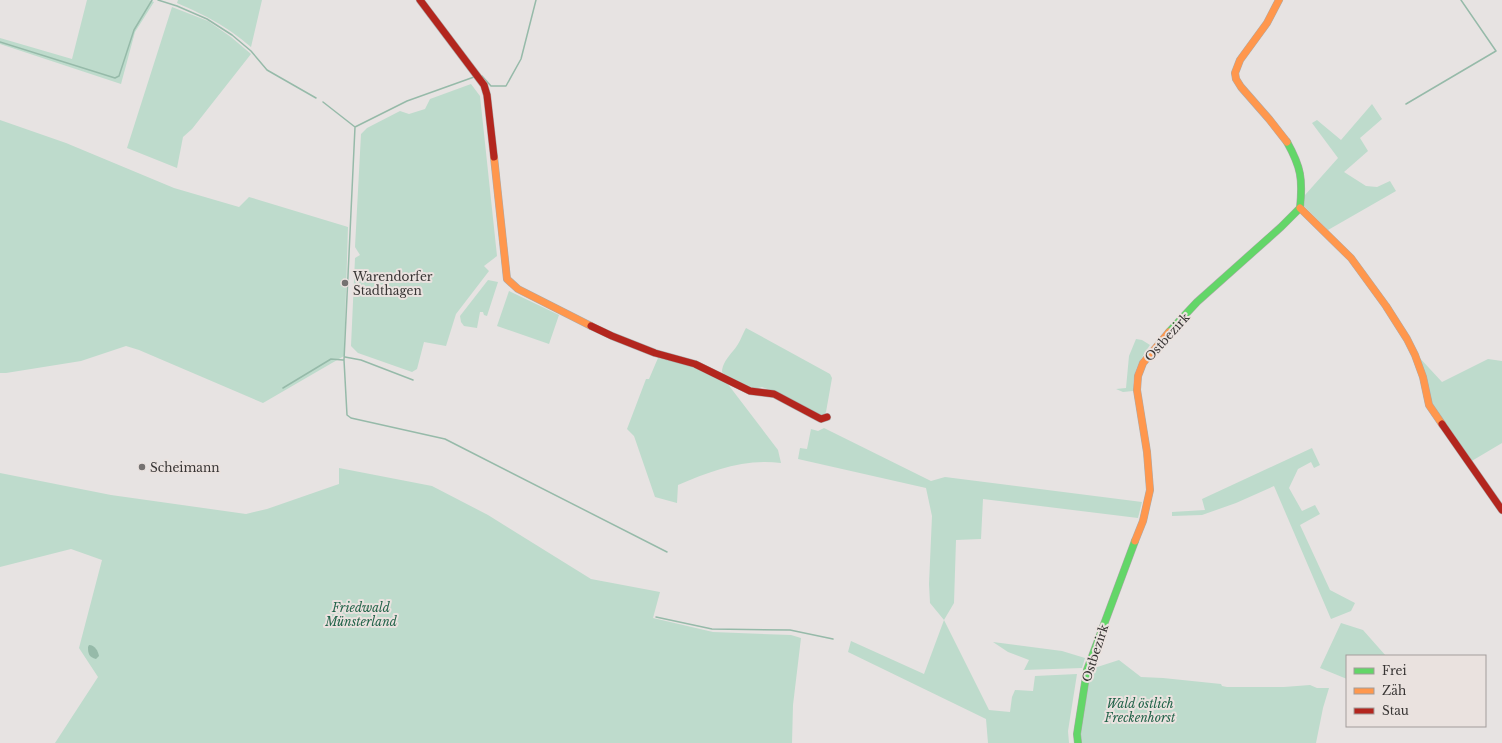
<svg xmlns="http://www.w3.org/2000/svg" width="1502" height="743" font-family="'Libre Baskerville',serif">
<rect width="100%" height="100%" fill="#e7e3e2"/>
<!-- green -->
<path fill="#bedbcc" d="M87,0H149L154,2L135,32L121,84L0,44V38L72,59Z
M178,0H262L251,47C226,26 207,16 177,3Z
M172,7L208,21L231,37L251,54L192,129L183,137L177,168L127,148Z
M471,84L480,96L497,256L484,266L489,271L456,314L446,346L424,342L417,369L412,372L358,353L351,346L355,258L360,255L355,247L361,134L367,128L400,111L409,114L425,109L430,99Z
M1372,104L1382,119L1360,138L1368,151L1344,172L1366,186L1377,187L1390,181L1396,191L1328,230L1304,206L1305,195L1338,158L1312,123L1317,120L1341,140Z
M0,120L66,143L174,188L239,207L249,197L348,227L344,356L263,403L139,350L126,346L81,361L6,373H0Z
M488,280L498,282L487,316L484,315L483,312H480L477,328L464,326L461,322L460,316Z
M509,291L559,315L549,344L497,326Z
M746,328L830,374L832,378L826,412L823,416L820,417L775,392L762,387L754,389L726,376L722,372C722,364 728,357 733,351C739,345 742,335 746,328Z
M1136,339L1142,340L1150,345C1139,362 1133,370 1133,391L1123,392L1116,389L1126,388L1129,356Z
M1417,355L1442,382L1488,359L1502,361V443L1470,462L1431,404V396Z
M658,358L693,366L727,383L778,450L781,463C745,458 710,471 678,485L677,503L655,497L634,436L627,429L646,379H649Z
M824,428L931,481L945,477L1142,502L1138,518L983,499L981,539L956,540L954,603L944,620L989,710L1010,712L1012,697L1015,690L1033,691L1035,676L1077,674L1068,731L1069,743H988L986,719L848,652L851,641L924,674L944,620L930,603L929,584L932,516L926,488L798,459L800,448L807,449L811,429L818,431Z
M1312,448L1320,465L1314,468L1311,462L1298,469L1289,488L1302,511L1315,505L1320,514L1300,525L1330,590L1355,603L1351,611L1331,619L1274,486L1236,503L1202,515L1172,516V512L1205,510L1202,499Z
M339,468L432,486L488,515L591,579L660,592L653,618L713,632L791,635L801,638L793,705L792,743H55L98,677L79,648L102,560L71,549L0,567V473L111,495L246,514L267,509L339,484Z
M1341,623L1363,630L1386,656H1347V679L1320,668Z
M993,642L1062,651L1085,658L1082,668L1024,670L1029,660L1008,652Z
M1119,660L1141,677L1163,678L1221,684L1222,686L1227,687H1284L1310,685L1317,688H1329L1323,708L1316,743H1081L1080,734L1091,669Z"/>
<!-- water -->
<path fill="#96baa9" d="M89,645C95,645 98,651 99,656L96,659C89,657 88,654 88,647Z"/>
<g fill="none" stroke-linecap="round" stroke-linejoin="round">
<!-- stream -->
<path stroke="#96baa9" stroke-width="1.5" d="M158,0L177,6L207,19L232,35L251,51L267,70L316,98
M0,42L115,78L119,76L134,30L152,0
M482,76L491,86H506L521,59L536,0
M323,102L355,127
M1406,104L1496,51L1461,0
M355,127L344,360L347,415L351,418L445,439L667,552
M355,127L407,101L474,77
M345,357L361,360L413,380
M283,388L331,359L343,360
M656,617L712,629L790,630L833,639"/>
<defs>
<path id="fast" d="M1169,332L1197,302L1281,227L1300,208C1303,179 1301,167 1287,142
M1078,743L1077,734L1087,670L1135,541"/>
<path id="slow" d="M1279,0L1267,23L1240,60L1235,73L1236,79L1241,87L1269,119L1287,142
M494,157L507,279L518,289L591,326
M1300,208L1351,258L1386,306L1407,339L1415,355L1423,377L1429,405L1442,424
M1135,541L1143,521L1150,490L1147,452L1137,390L1138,376L1143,363L1169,332"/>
<path id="jam" d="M420,0L484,85L487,95L494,157
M591,326L612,336L655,353L695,364L750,391L774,394L821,419L827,417
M1442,424L1502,510"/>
</defs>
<!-- fast casing -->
<use href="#fast" stroke="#aca9a8" stroke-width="8"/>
<!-- slow casing -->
<use href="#slow" stroke="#aca9a8" stroke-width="8"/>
<!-- jam casing -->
<use href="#jam" stroke="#aca9a8" stroke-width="8"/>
<!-- fast -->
<use href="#fast" stroke="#63d668" stroke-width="7"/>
<!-- slow -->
<use href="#slow" stroke="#ff974d" stroke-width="7"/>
<!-- jam -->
<use href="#jam" stroke="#b3261e" stroke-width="7"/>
</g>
<!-- markers -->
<g fill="#757271" stroke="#eae2df" stroke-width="1.5">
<circle cx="345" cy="283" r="4"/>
<circle cx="142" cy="467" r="4"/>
</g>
<g text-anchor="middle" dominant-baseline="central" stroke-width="4" stroke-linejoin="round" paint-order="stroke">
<!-- poi labels -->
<g font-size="12" fill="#383534" stroke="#eae2df" text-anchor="start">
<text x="353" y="276">Warendorfer<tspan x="353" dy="14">Stadthagen</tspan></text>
<text x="150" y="467">Scheimann</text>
</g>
<!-- street labels -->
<g font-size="12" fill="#383534" stroke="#eae2df">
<text transform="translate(1167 337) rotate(-48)">Ostbezirk</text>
<text transform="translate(1095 653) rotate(-72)">Ostbezirk</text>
</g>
<!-- park labels -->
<g font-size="12" font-style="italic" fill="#226349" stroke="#eae2df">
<text x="361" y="607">Friedwald<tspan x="361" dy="14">Münsterland</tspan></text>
<text x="1140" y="703">Wald östlich<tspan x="1140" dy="14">Freckenhorst</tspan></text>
</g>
</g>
<!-- legend -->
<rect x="1346" y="655" width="140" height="72" fill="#eae2df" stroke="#a39d9b"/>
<rect x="1354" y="668" width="20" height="6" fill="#63d668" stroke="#a39d9b"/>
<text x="1382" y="675" font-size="12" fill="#383534">Frei</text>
<rect x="1354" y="688" width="20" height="6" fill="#ff974d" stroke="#a39d9b"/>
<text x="1382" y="695" font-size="12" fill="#383534">Zäh</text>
<rect x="1354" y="708" width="20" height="6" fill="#b3261e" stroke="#a39d9b"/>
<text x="1382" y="715" font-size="12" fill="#383534">Stau</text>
</svg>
